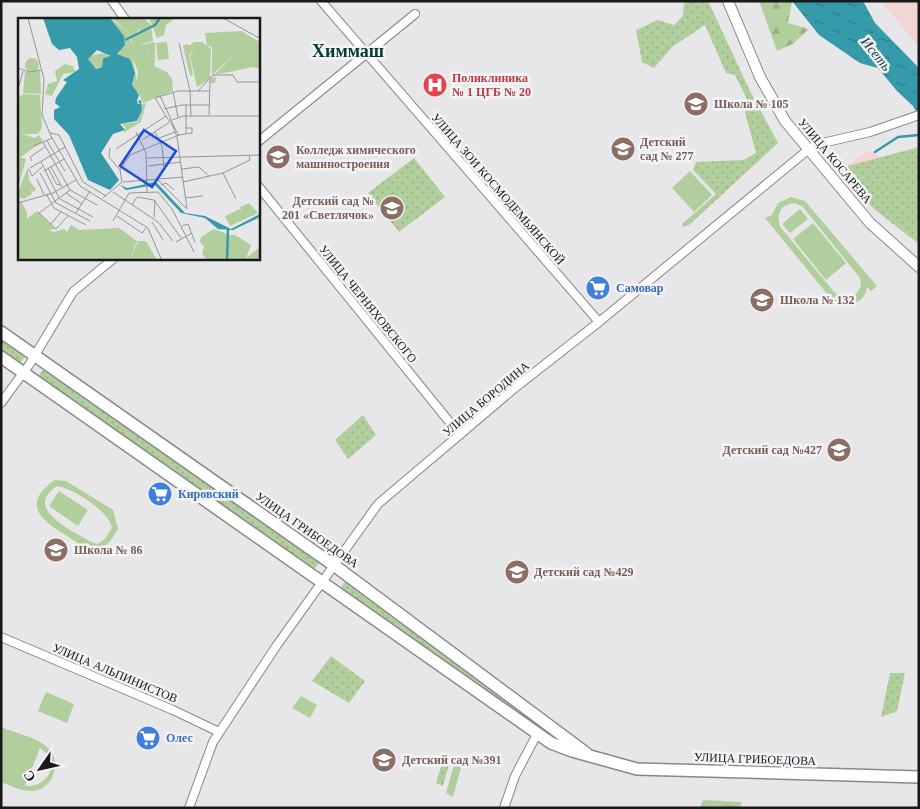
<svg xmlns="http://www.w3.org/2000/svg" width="920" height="809" font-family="'Times New Roman',serif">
<defs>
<pattern id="grass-tufts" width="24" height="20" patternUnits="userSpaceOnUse" patternTransform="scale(1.25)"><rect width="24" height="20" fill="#b1ce9d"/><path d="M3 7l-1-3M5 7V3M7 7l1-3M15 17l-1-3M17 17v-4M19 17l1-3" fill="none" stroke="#98b087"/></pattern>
<pattern id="forest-firs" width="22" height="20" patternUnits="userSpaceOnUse" patternTransform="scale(1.25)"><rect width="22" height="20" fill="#b1ce9d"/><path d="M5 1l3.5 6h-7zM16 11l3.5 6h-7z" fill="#98b087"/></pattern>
<pattern id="park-dots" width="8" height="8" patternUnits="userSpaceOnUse" patternTransform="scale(1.25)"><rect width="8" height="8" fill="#b1ce9d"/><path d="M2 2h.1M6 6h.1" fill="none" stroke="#98b087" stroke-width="1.8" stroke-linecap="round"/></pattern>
<pattern id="water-ripples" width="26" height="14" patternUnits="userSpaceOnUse" patternTransform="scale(1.25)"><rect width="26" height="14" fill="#359bab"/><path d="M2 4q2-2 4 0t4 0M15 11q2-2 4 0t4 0" fill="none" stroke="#2c7e8a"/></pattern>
</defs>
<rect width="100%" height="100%" fill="#e7e6e9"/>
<!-- industrial -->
<path fill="#f1d6d4" d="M881,1H919V47Z
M867,151L875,152L891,177L844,169Z"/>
<!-- grass -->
<path fill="url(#grass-tufts)" d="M703,800L742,802L739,808H700Z"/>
<!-- forest -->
<path fill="url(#forest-firs)" d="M759,1H792L788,23L809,29L793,44L777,51Z"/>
<!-- park -->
<path fill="url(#park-dots)" d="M684,1H708L750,91L778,143L689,225L683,227L682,224L716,194L693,170L696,162L744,160L756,153L745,112L749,103L735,75L726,73L705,25L672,47L654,68L642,62L636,30L658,20L674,25L683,16Z
M919,147V244L874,209L837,169Z
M414,158L445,197L399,232L368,193Z
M1,337L26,355L18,366L1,353Z
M45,367L321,560L313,571L37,378Z
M363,415L376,435L348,459L335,440Z
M346,580L527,712L522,718L339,591Z
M331,656L365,681L349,703L312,681Z
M890,673H905L897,711L881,717Z
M444,756L450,761L443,786L436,783Z"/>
<!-- pitch -->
<path fill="#b1ce9d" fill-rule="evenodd" d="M690,171L712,195L694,212L672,188Z
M791,197L805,201L877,286L871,291L867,287C865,305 846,308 833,301L765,218L772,215L778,203ZM795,203L803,207L860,278L861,286L854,297L844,298L835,293L781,228C775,215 780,204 795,203Z
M800,209L808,219L790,233L782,224Z
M813,223L846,263L826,280L793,239Z
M55,480L66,481L113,510L118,529C113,537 109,546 99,548C87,552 75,541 64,534C39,519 22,503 55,480ZM57,486C73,488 110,512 112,528L105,539L98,544L91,542C73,531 22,509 57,486Z
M59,491L88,510L78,526L49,506Z
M46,692L74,704L67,723L38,711Z
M301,696L317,705L310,718L292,708Z
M1,727C15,733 37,737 48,748C63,762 53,791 31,791C21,791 11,786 1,782ZM40,748C62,762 48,788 25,786Z
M454,765L461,767L453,797L446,793Z"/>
<!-- water -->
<path fill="url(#water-ripples)" d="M792,1H863L875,23L919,68V116L913,106L897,91L878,68L860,63L819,35Z"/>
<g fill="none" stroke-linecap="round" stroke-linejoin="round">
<!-- stream -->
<path stroke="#359bab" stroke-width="2.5" d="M875,152L898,137L919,135"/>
<defs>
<path id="minor" d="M112,1L125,19
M321,1L599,322
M259,141L415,14
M259,187L460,435
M1,403L29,365L73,292L113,259
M1,637L173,710L219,732
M189,808L213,742L277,645L378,504L516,387L599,322L809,149L818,144L870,132L919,115
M504,808L515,776L537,734"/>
<path id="tertiary" d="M728,1L760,77L785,121L870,223L919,267"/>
<path id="secondary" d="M1,332L335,566L586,753
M1,357L551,743L572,751L637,769L919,777"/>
</defs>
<!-- minor casing -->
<use href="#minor" stroke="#88878a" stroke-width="10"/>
<!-- tertiary casing -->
<use href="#tertiary" stroke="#88878a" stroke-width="12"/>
<!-- secondary casing -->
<use href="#secondary" stroke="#88878a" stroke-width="14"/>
<!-- minor -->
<use href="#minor" stroke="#fff" stroke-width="8"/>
<!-- tertiary -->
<use href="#tertiary" stroke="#fff" stroke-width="10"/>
<!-- secondary -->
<use href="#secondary" stroke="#fff" stroke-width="11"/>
</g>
<!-- icons -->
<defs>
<symbol id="hospital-disc" viewBox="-11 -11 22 22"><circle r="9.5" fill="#e0444e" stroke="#f4f3f7"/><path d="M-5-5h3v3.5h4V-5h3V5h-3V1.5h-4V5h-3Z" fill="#fff"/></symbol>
<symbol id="school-disc" viewBox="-11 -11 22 22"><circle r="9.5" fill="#8d6e63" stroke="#f4f3f7"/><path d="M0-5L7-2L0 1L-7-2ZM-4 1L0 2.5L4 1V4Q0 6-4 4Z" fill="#fff"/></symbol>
<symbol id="university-disc" viewBox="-11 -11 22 22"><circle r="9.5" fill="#8d6e63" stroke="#f4f3f7"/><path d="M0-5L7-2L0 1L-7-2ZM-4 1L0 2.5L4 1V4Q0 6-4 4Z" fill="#fff"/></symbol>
<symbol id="supermarket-disc" viewBox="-11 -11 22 22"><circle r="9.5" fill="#3f7fe0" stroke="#f4f3f7"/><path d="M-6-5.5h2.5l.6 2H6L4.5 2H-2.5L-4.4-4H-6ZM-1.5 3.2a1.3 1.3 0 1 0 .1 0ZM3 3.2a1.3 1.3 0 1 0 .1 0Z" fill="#fff"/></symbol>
</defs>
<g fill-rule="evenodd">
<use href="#hospital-disc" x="421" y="71" width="28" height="28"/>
<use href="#school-disc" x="682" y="90" width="28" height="28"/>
<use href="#school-disc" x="609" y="135" width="28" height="28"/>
<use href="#university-disc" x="264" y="143" width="28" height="28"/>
<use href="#school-disc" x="378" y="194" width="28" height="28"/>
<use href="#supermarket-disc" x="584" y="274" width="28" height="28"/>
<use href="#school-disc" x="748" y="286" width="28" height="28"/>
<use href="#school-disc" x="825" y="436" width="28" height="28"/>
<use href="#supermarket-disc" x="146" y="480" width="28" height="28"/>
<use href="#school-disc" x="42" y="536" width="28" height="28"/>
<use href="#school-disc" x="503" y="558" width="28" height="28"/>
<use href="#supermarket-disc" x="134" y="724" width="28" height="28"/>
<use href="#school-disc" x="370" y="746" width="28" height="28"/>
</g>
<g text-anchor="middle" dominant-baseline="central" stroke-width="5" stroke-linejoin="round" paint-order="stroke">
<!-- health labels -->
<g font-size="12" font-weight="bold" fill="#be3a42" stroke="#f4f3f7" text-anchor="start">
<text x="452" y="78">Поликлиника<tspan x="452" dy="14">№ 1 ЦГБ № 20</tspan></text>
</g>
<!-- education labels -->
<g font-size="12" font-weight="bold" fill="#785e54" stroke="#f4f3f7" text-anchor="start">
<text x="714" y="104">Школа № 105</text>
<text x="640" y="142">Детcкий<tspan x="640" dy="14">сад № 277</tspan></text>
<text x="296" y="150">Колледж химического<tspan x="296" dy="14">машиностроения</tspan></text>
<text x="374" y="201" text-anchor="end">Детский сад №<tspan x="374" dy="14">201 «Светлячок»</tspan></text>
<text x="780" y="300">Школа № 132</text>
<text x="822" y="450" text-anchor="end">Детский сад №427</text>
<text x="74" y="550">Школа № 86</text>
<text x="534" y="572">Детский сад №429</text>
<text x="402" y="760">Детский сад №391</text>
</g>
<!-- street labels -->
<g font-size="12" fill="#19191a" stroke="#f4f3f7">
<text transform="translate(835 161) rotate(50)">УЛИЦА КОСАРЕВА</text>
<text transform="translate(498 189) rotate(49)">УЛИЦА ЗОИ КОСМОДЕМЬЯНСКОЙ</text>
<text transform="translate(368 304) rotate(51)">УЛИЦА ЧЕРНЯХОВСКОГО</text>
<text transform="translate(486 399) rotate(-40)">УЛИЦА БОРОДИНА</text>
<text transform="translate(307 530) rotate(35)">УЛИЦА ГРИБОЕДОВА</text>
<text transform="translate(115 673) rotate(23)">УЛИЦА АЛЬПИНИСТОВ</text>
<text transform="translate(755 759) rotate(2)">УЛИЦА ГРИБОЕДОВА</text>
</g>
<!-- shop labels -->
<g font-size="12" font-weight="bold" fill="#366cbe" stroke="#f4f3f7" text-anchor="start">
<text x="616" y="288">Самовар</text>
<text x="178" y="494">Кировский</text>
<text x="166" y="738">Олес</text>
</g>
<!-- water labels -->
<g font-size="14" font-style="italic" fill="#07373e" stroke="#f4f3f7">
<text transform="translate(876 54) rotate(51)">Исеть</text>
</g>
<!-- district labels -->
<g font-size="18" font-weight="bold" fill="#003c32" stroke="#f4f3f7">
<text x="348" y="51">Химмаш</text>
</g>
</g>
<!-- overview -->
<g transform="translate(18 18)">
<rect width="242" height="242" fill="#e7e6e9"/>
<path d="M92,0L113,16L123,10L115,18L109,16L113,24L122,27L137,24V41L130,40L131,33L115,41L121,77L114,68L117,56L112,41L99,36L107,27L106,18ZM86,35L93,39H85L84,49L75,50L70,43L71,38Z" fill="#b1ce9d"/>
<path d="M94,0H126L133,7L135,23L117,28L109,16L115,18L121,14L123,10L113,16ZM131,0H155V2L148,7L146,17L139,20ZM228,16L242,24V51L235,49L196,57L218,35ZM176,24H184L193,31L192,60L198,59L197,65H192V61L179,69L172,38L176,31L171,28ZM10,149L11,163L18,171L15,174L13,171L14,176L6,181L1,179L0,184V174Z" fill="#b1ce9d"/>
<path d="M231,185L240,195L212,208L207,198L222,191L224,196L222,189ZM196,211L209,216L210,224L211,217H217L233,227L228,240L241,230L242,239L239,242H190L184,236L186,229L182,224L183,219Z" fill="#b1ce9d"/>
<path d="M120,223H128L139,242H112Z" fill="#b1ce9d"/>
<path d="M224,13L228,16L218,35L194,57V29L189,28L187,15ZM149,24L151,41L140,42L138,25ZM169,26L176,31L171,37L175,57L172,58L165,28ZM131,32L130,39L137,41L136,48L149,54L154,61L155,73L125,85L118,69L120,54L115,40ZM7 47a7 7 0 1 1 14 0a7 7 0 1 1-14 0ZM47,46L55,48L57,54L45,56L34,78L27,76L30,66L39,63L37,53ZM22,53L23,76L5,75L7,54ZM5,76L22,77L24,110L20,116H4L17,120L21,117L25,123L3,139L0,138V80ZM128,85L123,104L105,115L108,110L104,106L120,104L124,86ZM0,139L8,141L0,170ZM1,180L9,194V201L19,193L37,211L31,212L36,214L46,211L49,214L53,207L61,212L101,210L119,223L112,241L0,243Z" fill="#b1ce9d"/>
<path d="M25,0H92L106,18L107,27L99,36L112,41L117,55L114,67L121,77L119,83L120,86H122L120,83L123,82L124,92L119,103L102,106L107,112L95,116L83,135L101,162L92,172L70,162L51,117L36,101V92L42,89L37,85L38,80L49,64L45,62L61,51L59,39L52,30L41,32L34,26ZM79,32L93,38L85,40L84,49L78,51L70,41ZM138,164L167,195L187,198L213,211L242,196V199L215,212L200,211L187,200L163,195L137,167L108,172L102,167L109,170Z" fill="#359bab" fill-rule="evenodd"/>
<path fill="none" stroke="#359bab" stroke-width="2.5" d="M107,22L137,7L142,0M209,243L210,211"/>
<path fill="none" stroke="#959496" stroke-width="1" d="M10,0L26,61L24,97L34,120L62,168L130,210L144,243M205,0L243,21M161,25L172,73L173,98M0,50L11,54L23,52M1,68L5,53M180,73L195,57H215L219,64H243M155,74L160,99M142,78L153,101M168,87V115M146,91L164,87H191M191,97L192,63M154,102L165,98H243M151,103L137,80L160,73H191M118,114L128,135L129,174M137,114L144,128L146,149M32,115L41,117L65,164L88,178M161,117L174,115V110H168M159,119L169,191M159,119L152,101L161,118M141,120L157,114M124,122L152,104M29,123L47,153M25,124L52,172L79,187M16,128L34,120M92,130L91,139L102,152M98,131L148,98M129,140L243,137M14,143L12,139L27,129M23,144L41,180M130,148L163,144M33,149L44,169M12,150L47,129M30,150L39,167L42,166M11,151L14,158L24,149M164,151L181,149L191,158M26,153L46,141M22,155L38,185L72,203M205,155L218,181M19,161L26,177M139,161L169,191M105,164L165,159M165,164L205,155L232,142L231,137M143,167L148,165L156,172M95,174L140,204L155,223M48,175L64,186M28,176L36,190L68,207M85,180L104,164L102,152L112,137L161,117M167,180L185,178M42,181L75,199M0,185L35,175L58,162M114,187L119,179L136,182L163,220M58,195L72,173M50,198L38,211L21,195L52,172M99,198L124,215L128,210M136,199L137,182M95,203L111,175L140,174L154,191L176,234M134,204L145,222M33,206L43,194M164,208L170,206L177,224M158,224L174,215"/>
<path fill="#1d4ed8" fill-opacity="0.15" stroke="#1d4ed8" stroke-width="2.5" d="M126,112L158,133L134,169L102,148Z"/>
<rect width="242" height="242" fill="none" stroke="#19191a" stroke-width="2.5"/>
</g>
<!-- border -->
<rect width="920" height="809" fill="none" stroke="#19191a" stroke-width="5"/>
<!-- north arrow -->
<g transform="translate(40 769) rotate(236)" stroke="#f4f3f7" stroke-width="4" paint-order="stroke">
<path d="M0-4L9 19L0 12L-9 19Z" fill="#19191a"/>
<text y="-8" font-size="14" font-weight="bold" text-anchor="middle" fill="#19191a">С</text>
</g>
</svg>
